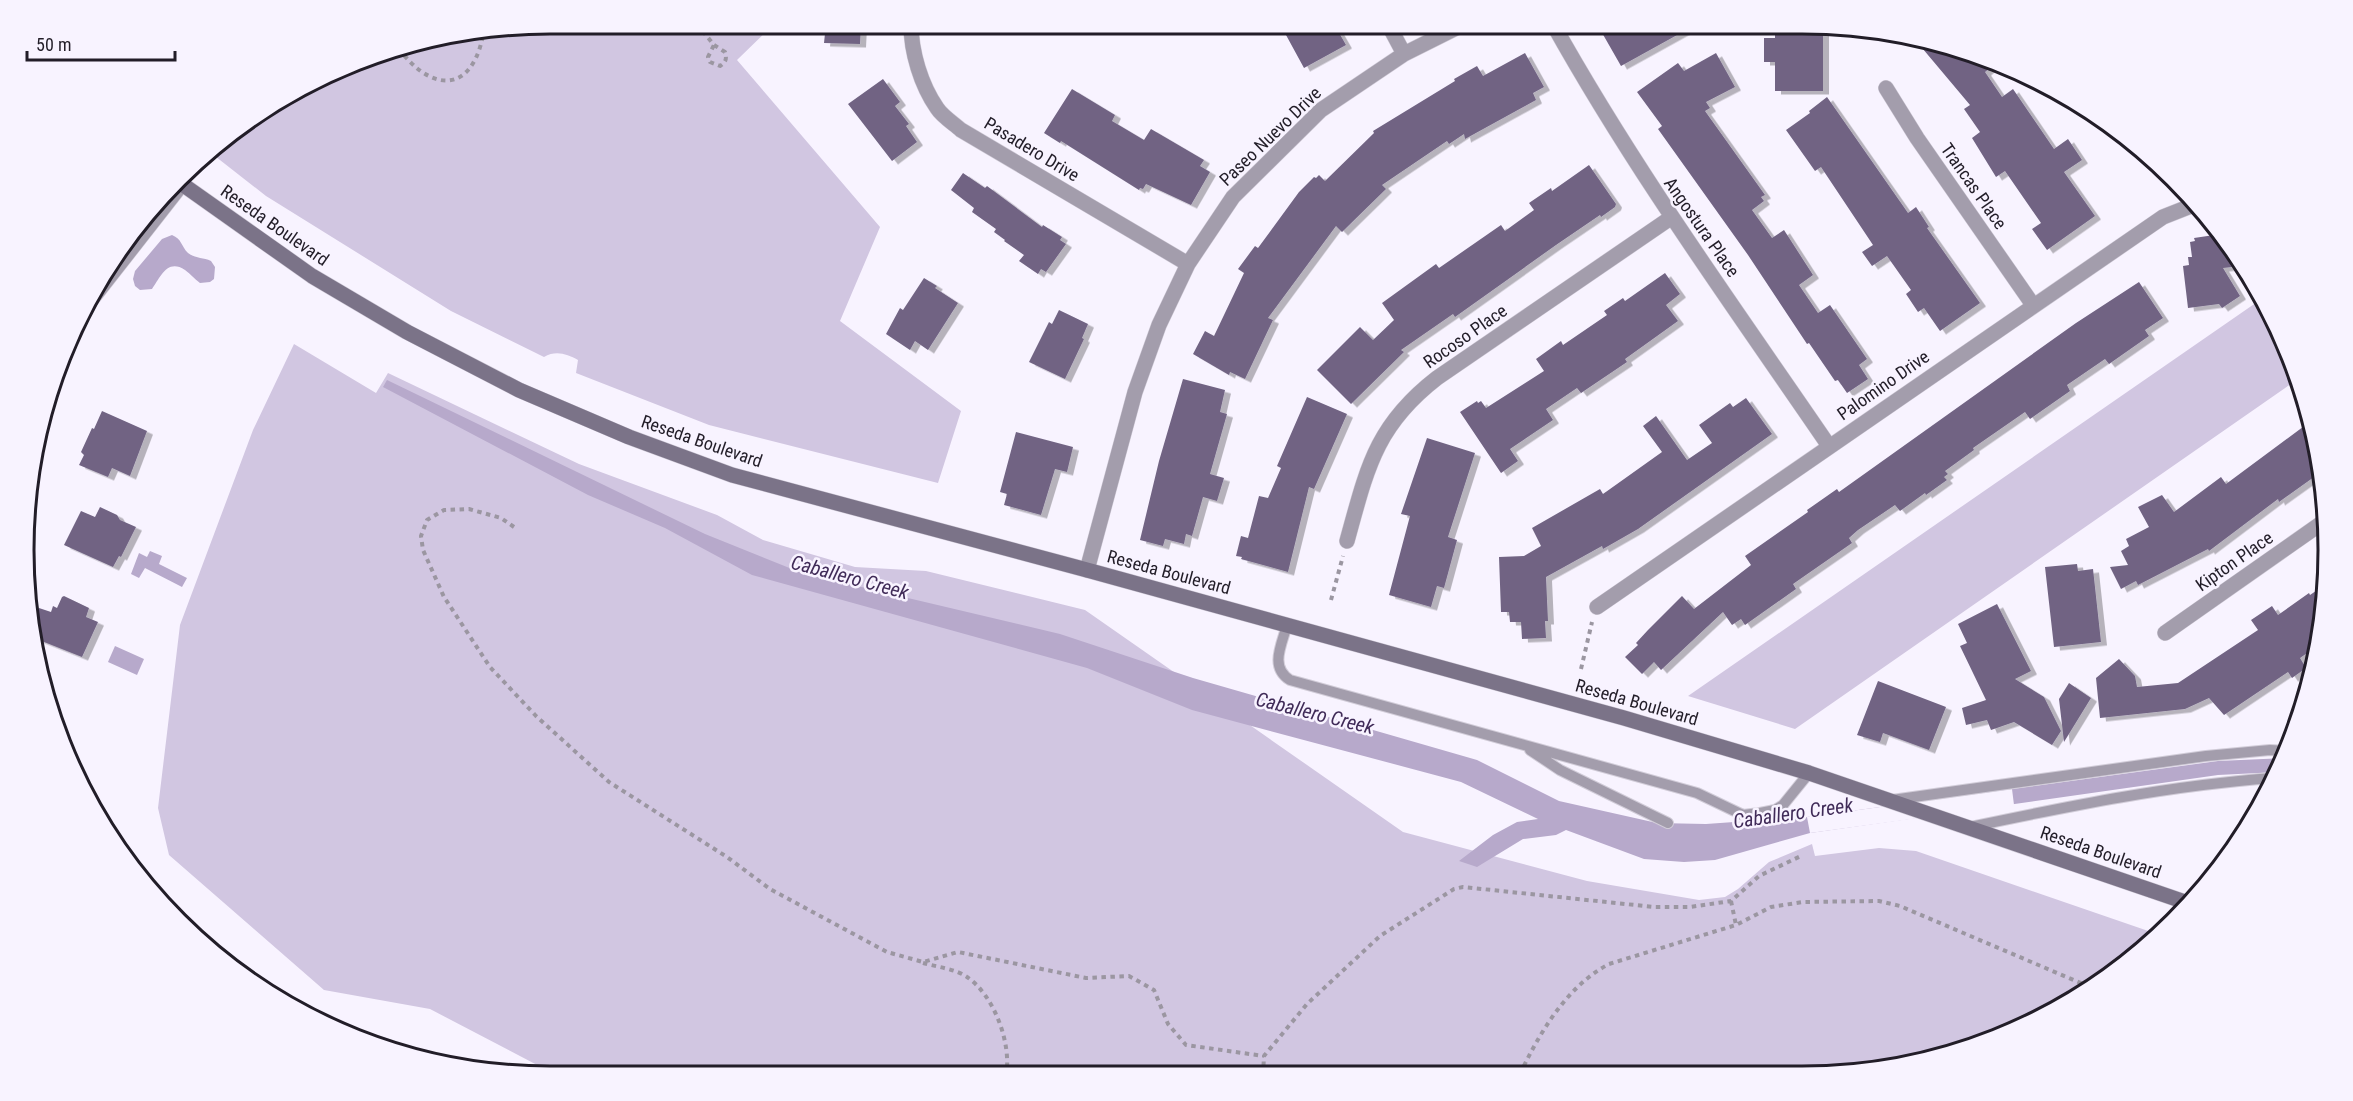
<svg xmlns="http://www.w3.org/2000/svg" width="2353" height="1101" font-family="'Roboto Condensed',sans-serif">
<defs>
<filter id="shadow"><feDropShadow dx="6" dy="3.5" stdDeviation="0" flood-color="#0004"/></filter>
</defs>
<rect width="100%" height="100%" fill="#f8f3ff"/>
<!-- green -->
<path fill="#d1c6e1" d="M551,24H774L737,60L880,227L840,321L961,411L938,483L709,425L576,373L578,360C567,354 556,350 544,357L451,311L266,196L211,153L230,133L381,52Z
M2260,300L2277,341L2298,379L1795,729L1688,696Z
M294,344L376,393L388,373L579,464L717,515L763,540L855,567L926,571L1085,610L1403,832L1587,881L1699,900L1725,897L1738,889L1769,862L1812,844L1815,856L1879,848L1916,851L2157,934L2123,968L2004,1037L1872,1072L560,1077L430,1009L324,990L169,855L158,808L180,625L253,430Z"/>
<!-- water -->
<path fill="#b7a9cb" d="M172,235C182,239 181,246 188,253C196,259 203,257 211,261L215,267L214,279L210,282L200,283C194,279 191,274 185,270C167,258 160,278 152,289L140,290L135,286L133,279L135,271L162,239Z
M387,380L705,534L802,573L1060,634L1193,678L1477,760L1559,801L1657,823L1706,824L1807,817L2218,761L2286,758L2278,772L2218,775L1810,833L1715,860L1684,862L1644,859L1566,830L1556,835L1523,839L1477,867L1459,861L1493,835L1517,822L1538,819L1461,782L1192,710L1087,668L752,575L665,528L588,495L383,387Z
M150,551L162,556L159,564L187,578L182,587L145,568L139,578L131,574L139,553L147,557Z
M115,646L144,659L137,675L108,662Z"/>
<!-- pier -->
<path fill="#f8f3ff" d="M2012,789L2014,805L1810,833L1807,817Z"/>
<!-- building -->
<path fill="#716483" filter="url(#shadow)" d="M826,24H861L860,44L824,43Z
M1280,24H1334L1346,45L1304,68Z
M1597,24H1697L1621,66Z
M1775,24L1823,26V91H1775V62H1764V38H1775Z
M1912,36L1997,62L1985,72L2002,97L2013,89L2054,149L2068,139L2082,160L2064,172L2095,216L2047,250L2032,229L2041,223L2005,171L1996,177L1972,138L1980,132L1964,109L1970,105Z
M1525,53L1544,87L1533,93L1536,100L1465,139L1464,134L1449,144L1447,141L1382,185L1386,189L1342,232L1336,226L1268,318L1273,320L1245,379L1230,372L1229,375L1193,354L1205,331L1214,336L1244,273L1238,269L1255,246L1258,248L1299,192L1314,177L1316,178L1319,175L1325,181L1374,133L1373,131L1455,81L1454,79L1477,66L1483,76Z
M1716,53L1735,87L1706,102L1710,108L1705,111L1765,195L1761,197L1764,201L1752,210L1772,238L1784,230L1813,275L1799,285L1818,313L1830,305L1867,359L1859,365L1868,379L1847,393L1838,380L1835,381L1809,343L1807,344L1748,255L1658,129L1662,126L1637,92L1678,63L1684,71Z
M883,79L900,102L895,106L909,124L906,126L917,142L892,161L848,104Z
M1072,89L1115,115L1112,121L1144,140L1151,129L1204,160L1200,166L1210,172L1191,205L1146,184L1143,189L1140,188L1139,190L1061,141L1060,143L1044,133Z
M1827,97L1908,213L1916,207L1929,227L1927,228L1980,303L1940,331L1924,308L1918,312L1906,294L1911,290L1887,256L1872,266L1862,252L1873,245L1821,167L1815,171L1786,130L1810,113L1809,111Z
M1589,165L1616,204L1615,207L1601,217L1600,215L1556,245L1455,317L1453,314L1401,350L1404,352L1351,404L1317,370L1360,327L1373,340L1394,320L1382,303L1436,264L1439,268L1501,225L1505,231L1534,210L1529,203L1551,188L1552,191Z
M963,173L985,188L987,186L1042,227L1043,225L1062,237L1060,240L1066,244L1046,272L1041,269L1038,274L1019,261L1024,255L1004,241L1005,240L994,232L996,229L972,212L974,208L951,190Z
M2221,234L2229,244L2232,267L2223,268L2240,296L2222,308L2219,304L2188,308L2183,266L2189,265L2188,257H2192L2190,242L2195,241L2194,238Z
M1665,273L1680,294L1666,305L1678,321L1625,359L1627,362L1581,393L1577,388L1546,409L1553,420L1510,449L1518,461L1501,473L1460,412L1477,401L1478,403L1481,401L1486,408L1544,371L1536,359L1561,341L1563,345L1607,315L1604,311L1623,298L1625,301Z
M924,278L937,286L935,288L958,303L928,350L915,341L910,350L886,334L900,308L903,310Z
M2139,282L2163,318L2145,330L2149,336L2109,364L2105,359L2067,385L2070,391L2030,419L2025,412L1973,448L1974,450L1945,471L1948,474L1944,477L1947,480L1926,495L1925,493L1900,511L1895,505L1858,530L1849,538L1852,543L1793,584L1796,589L1745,625L1741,619L1732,625L1723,612L1661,670L1654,662L1642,674L1625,657L1638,645L1636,643L1648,630L1682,596L1694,609L1751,565L1745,556L1808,512L1807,510L1837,489L1839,492L2076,323Z
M1059,310L1088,324L1082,338L1084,339L1065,379L1029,362L1049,322L1052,324Z
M1183,379L1225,390L1220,412L1227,414L1210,474L1224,478L1217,501L1203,497L1192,536L1186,534L1184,544L1165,539L1163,546L1140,540L1159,461Z
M1307,397L1347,414L1314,489L1309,487L1288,572L1241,559L1242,557L1236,556L1241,536L1248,538L1259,496L1268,498L1281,468L1277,466Z
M1746,398L1772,434L1638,529L1603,549L1602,546L1546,577L1548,621H1545L1546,638L1522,639L1521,622H1510L1509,612H1501L1499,557L1524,556L1541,546L1532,528L1600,489L1603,494L1662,452L1643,426L1656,416L1687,460L1712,443L1699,425L1730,403L1733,407Z
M102,411L147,431L130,476L112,468L108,477L79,465L84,455L81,452L92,428L94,429Z
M2311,421L2319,448L2321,472L2279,502L2278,499L2209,551L2208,549L2138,585L2136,581L2121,589L2110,567L2128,565L2121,551L2129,546L2126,539L2149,527L2138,507L2162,495L2174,512L2221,477L2226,484Z
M1016,432L1073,447L1067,472L1055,469L1041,515L1004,505L1007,494L1000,492Z
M1427,438L1475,453L1448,537L1457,540L1444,588L1437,586L1431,607L1389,595L1410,516L1401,514Z
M100,507L117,515L120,520L136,527L121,557L119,556L113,567L64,545L81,511L95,517Z
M2077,564L2078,571L2093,569L2101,642L2054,647L2045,567Z
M2326,584L2320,644L2300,658L2306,668L2292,678L2288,672L2224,715L2209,698L2185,709L2100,718L2096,678L2119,659L2135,676L2137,687L2178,683L2258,630L2251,620L2272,606L2278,615L2309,593L2310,595Z
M64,596L89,608L86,617L98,622L82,657L34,638L31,628L39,608L51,612L53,606L57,608L62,597Z
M1997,604L2031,671L2015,679L2044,697L2061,731L2052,745L2014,722L1991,730L1987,720L1966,725L1962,708L1986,700L1960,646L1967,643L1958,624Z
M1878,681L1946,707L1929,750L1883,733L1880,742L1857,735Z
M2069,683L2091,698L2064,742L2059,699Z"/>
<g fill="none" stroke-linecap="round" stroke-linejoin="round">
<defs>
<path id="lane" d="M1287,625C1282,644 1269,667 1290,680L1697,793L1743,815L1760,813L1775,810L1783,805L1809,773
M1530,750L1560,770L1668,823
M1892,800L2206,756L2270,750L2289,751
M1970,827C2070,806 2172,785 2274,778"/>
<path id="street" d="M911,24C911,52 921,85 937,108C942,116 953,123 961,130L1188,264
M1388,24L1404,54
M1553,24C1635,171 1734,307 1829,446
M1886,88L1917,138L2033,305
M88,304L182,184
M1347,541C1367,469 1375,426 1437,378L1672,217
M1087,570L1135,392L1159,325L1188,264L1233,197L1321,110L1404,54L1464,24
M1597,607L2163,217L2196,204
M2165,633L2326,520"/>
<path id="secondary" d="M182,184L312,276L407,332L519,390L629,437L732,475L1087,570L1624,718L1809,773L2188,903"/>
</defs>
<!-- lane casing -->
<use href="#lane" stroke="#d1ccd8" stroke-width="12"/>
<!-- street casing -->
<use href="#street" stroke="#d1ccd8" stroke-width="16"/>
<!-- secondary casing -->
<use href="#secondary" stroke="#d1ccd8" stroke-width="16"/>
<!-- path -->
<path stroke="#9b96a1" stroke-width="4" stroke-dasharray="4.5 4.5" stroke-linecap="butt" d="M697,24L714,45
M714,45L725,52C727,59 726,62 720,66L710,62L708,57Z
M398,49C406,57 413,66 422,72C457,95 477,68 483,35
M514,527L501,518L469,509L444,510L427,520L421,536L423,550L444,597L490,667L536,716L609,782L727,857L770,889L887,952L923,962L958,952L1086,978L1129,976L1154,990L1168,1024L1186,1045L1264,1056
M1331,600L1343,556
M1581,669L1592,622
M1731,901L1736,925
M923,963C937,967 956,969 967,977C994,995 1012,1044 1006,1075
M1520,1074C1540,1032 1567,986 1609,964L1736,925L1771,907L1803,902L1879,901L1900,906L2090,987
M1263,1075L1264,1056L1307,1004L1380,936L1454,889L1463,887L1654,907H1690L1731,901L1759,876L1803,855"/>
<!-- lane -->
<use href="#lane" stroke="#a39dac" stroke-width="10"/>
<!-- street -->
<use href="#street" stroke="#a39dac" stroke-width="15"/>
<!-- secondary -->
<use href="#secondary" stroke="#7b7388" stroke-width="15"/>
</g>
<g text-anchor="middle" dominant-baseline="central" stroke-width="5" stroke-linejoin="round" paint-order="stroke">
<!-- street labels -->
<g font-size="18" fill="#221d28" stroke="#f8f3ff">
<text transform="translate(1270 136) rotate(-44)">Paseo Nuevo Drive</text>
<text transform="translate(1032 149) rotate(31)">Pasadero Drive</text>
<text transform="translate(1974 186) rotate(55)">Trancas Place</text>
<text transform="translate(275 225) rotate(35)">Reseda Boulevard</text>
<text transform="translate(1702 227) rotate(55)">Angostura Place</text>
<text transform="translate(1465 336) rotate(-35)">Rocoso Place</text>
<text transform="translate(1883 385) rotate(-35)">Palomino Drive</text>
<text transform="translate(702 441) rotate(19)">Reseda Boulevard</text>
<text transform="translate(2234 561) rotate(-35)">Kipton Place</text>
<text transform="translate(1169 572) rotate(15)">Reseda Boulevard</text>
<text transform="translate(1637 702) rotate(16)">Reseda Boulevard</text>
<text transform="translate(2101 852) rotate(19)">Reseda Boulevard</text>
</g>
<!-- water labels -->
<g font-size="20" font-style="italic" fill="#402b58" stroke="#f8f3ff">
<text transform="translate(850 577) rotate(15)">Caballero Creek</text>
<text transform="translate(1315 713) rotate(14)">Caballero Creek</text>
<text transform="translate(1793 813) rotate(-8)">Caballero Creek</text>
</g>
</g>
<!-- crop -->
<path d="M0 0H2353V1101H0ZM550 34H1802A516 516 0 0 1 2318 550V550A516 516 0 0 1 1802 1066H550A516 516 0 0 1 34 550V550A516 516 0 0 1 550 34Z" fill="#f8f3ff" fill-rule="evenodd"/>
<path fill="none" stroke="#221d28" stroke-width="3" d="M550 34H1802A516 516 0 0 1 2318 550V550A516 516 0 0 1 1802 1066H550A516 516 0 0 1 34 550V550A516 516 0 0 1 550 34Z"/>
<!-- scale -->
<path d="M27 51v9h148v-9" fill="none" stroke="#221d28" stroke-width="3"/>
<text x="36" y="51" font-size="18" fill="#221d28" stroke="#f8f3ff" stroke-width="4.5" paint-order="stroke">50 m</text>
</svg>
